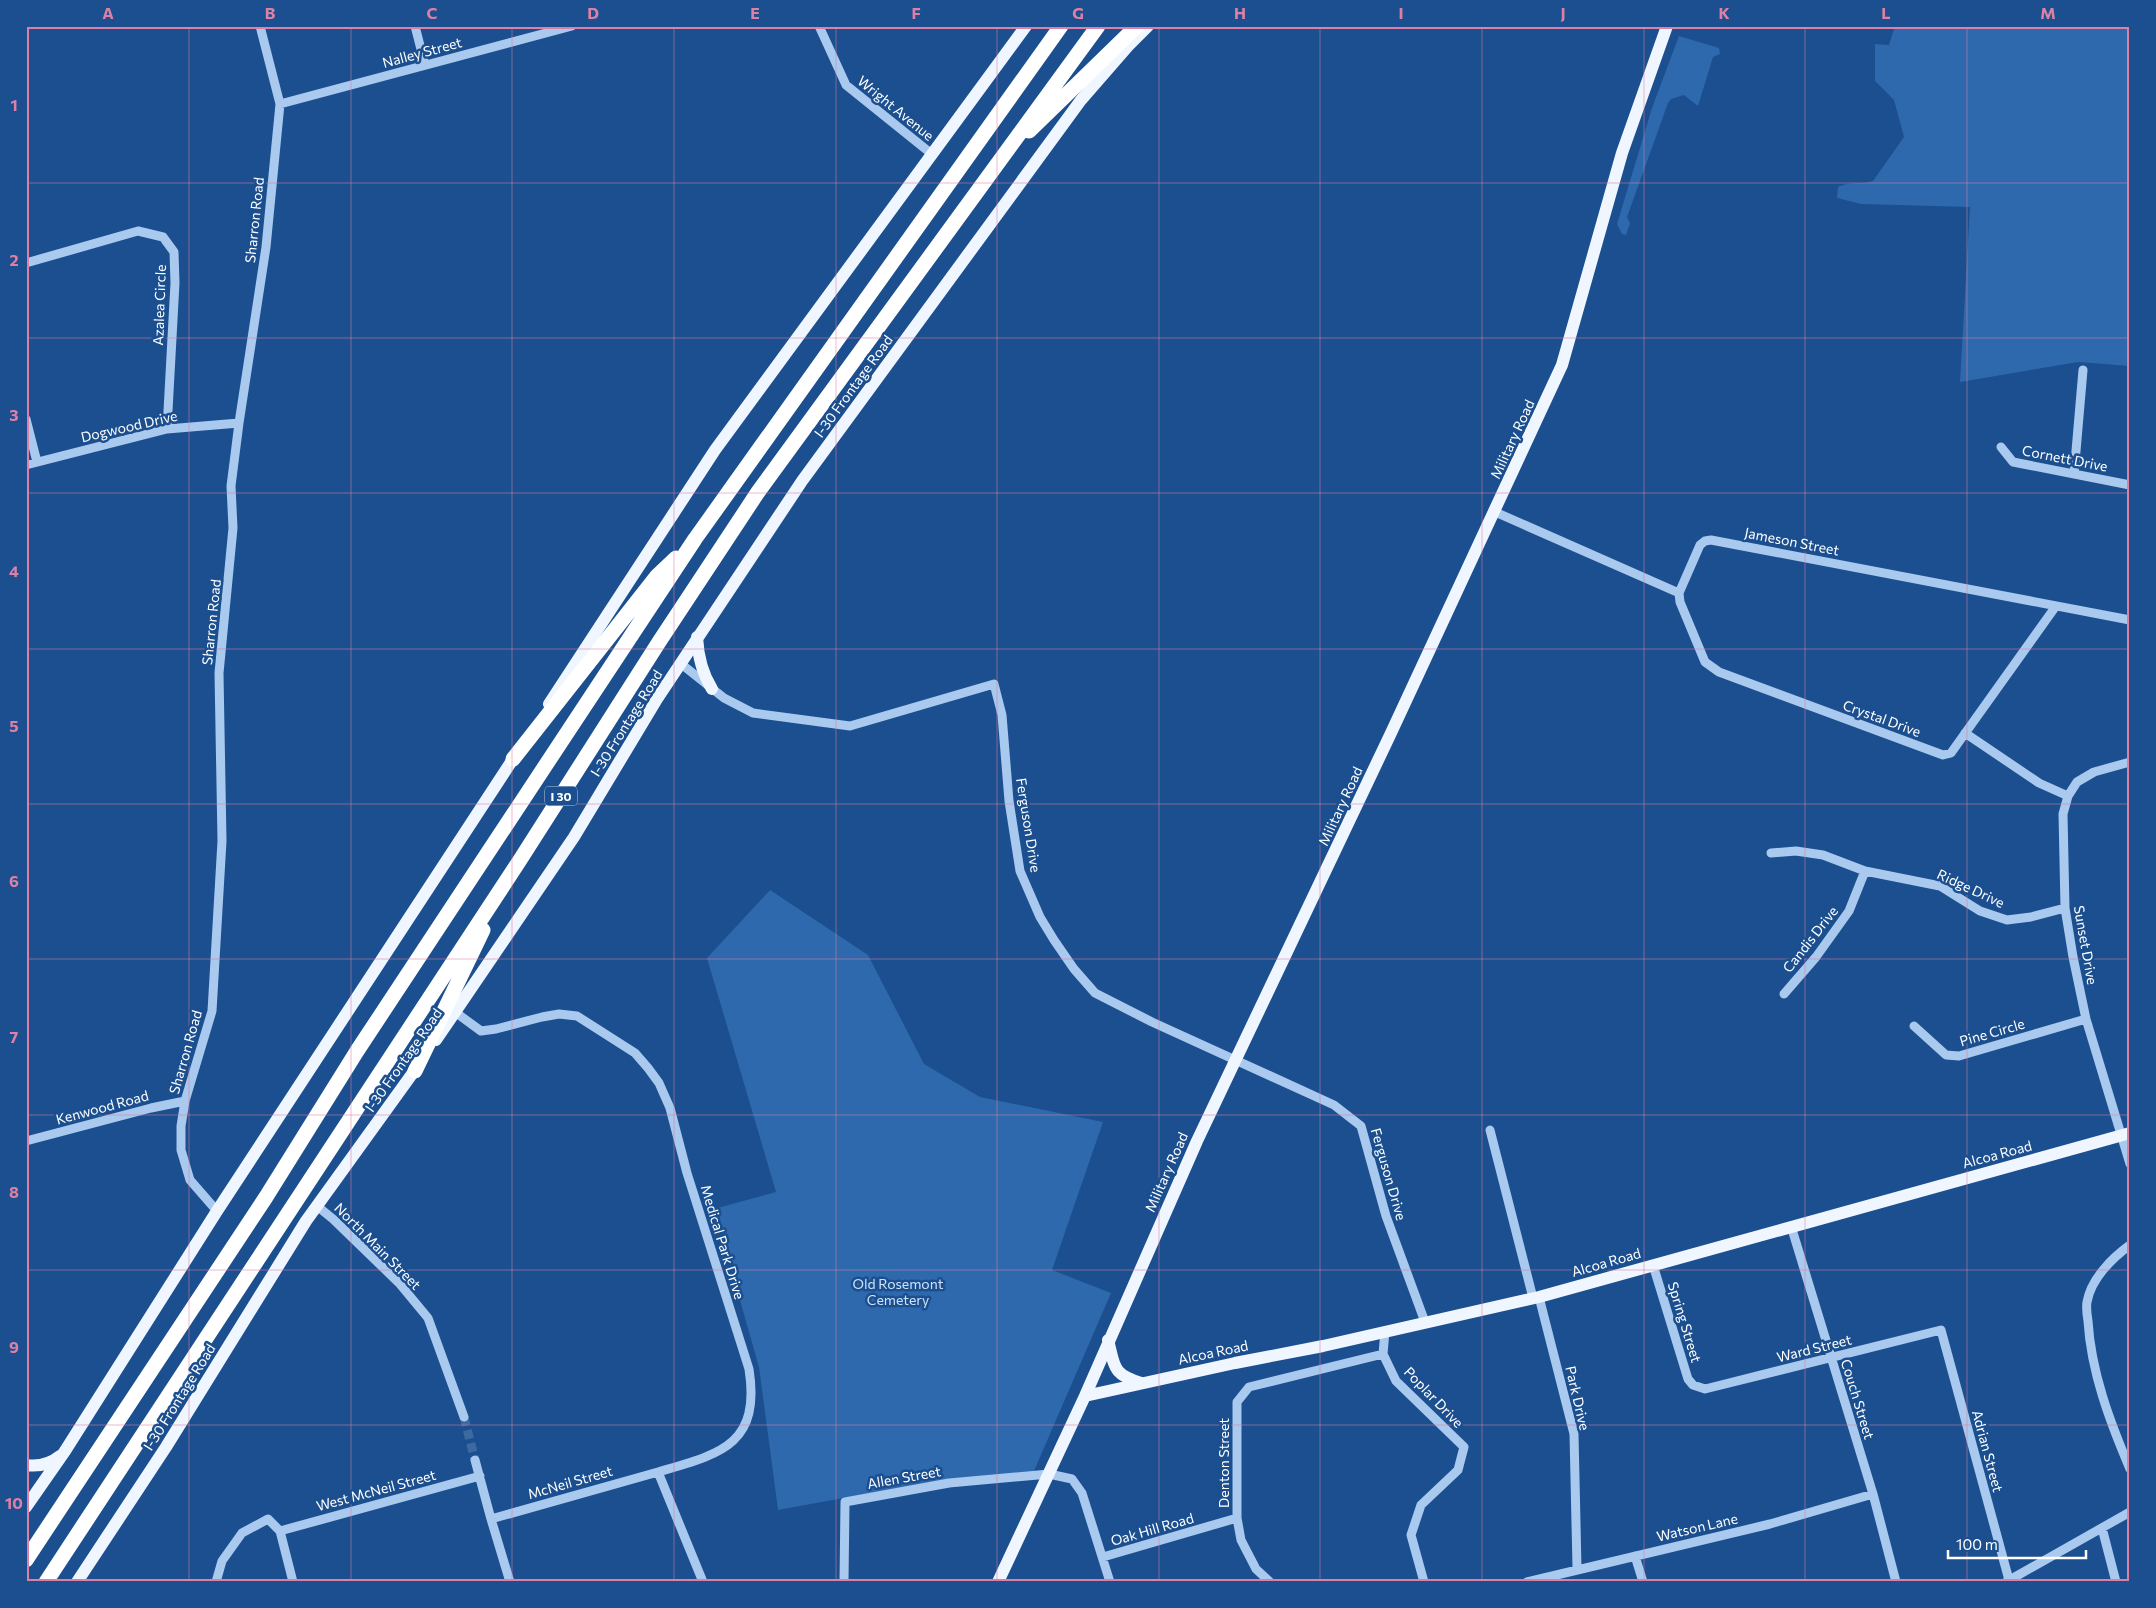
<svg xmlns="http://www.w3.org/2000/svg" width="2156" height="1608" font-family="Commissioner,sans-serif">
<rect width="100%" height="100%" fill="#1b4f8f"/>
<!-- green -->
<path fill="#2e69ad" d="M1895,26H2130V366L2078,362L1960,382L1970,207L1861,204L1837,198L1838,187C1849,181 1861,185 1873,181L1904,137L1894,100L1875,81V44L1889,45Z
M1679,36L1719,48L1720,54L1713,57L1698,106L1684,95L1671,99L1668,103L1627,217L1630,223L1626,235L1622,234L1617,224L1652,108Z
M770,890L868,955L924,1064L980,1097L1103,1122L1052,1270L1111,1293L1034,1471L937,1481L778,1510L759,1367L714,1209L776,1192L707,958Z"/>
<g fill="none" stroke-linecap="round" stroke-linejoin="round">
<!-- minor-tunnel -->
<path stroke="#3d69a0" stroke-width="9" stroke-dasharray="9 4.5" stroke-linecap="butt" d="M464,1417L475,1460"/>
<!-- minor -->
<path stroke="#a9c9ee" stroke-width="9" d="M415,26L425,65
M819,26L846,85L933,155
M280,104L572,26
M26,263L138,231L163,237L174,252L175,283L167,429
M26,419L37,462
M2001,447L2013,462L2130,485
M26,465L167,429L239,423
M2074,474L2083,370
M1495,512L1679,593L1700,545L1705,541L1711,540L2130,620
M1679,593L1680,602L1705,662L1719,672L1943,755L1951,753L2056,606
M680,663L724,698L753,713L850,726L994,684L1002,715L1009,801L1020,871L1040,917L1054,940L1074,969L1095,993L1152,1022L1334,1105L1361,1126L1386,1216L1425,1322
M1965,733L2039,783L2068,796
M2130,762L2094,772L2077,782L2068,796L2063,814L2065,908L2073,957L2086,1019L2130,1164
M1771,853L1796,851L1823,855L1865,871L1940,886L1980,911L2007,920L2031,917L2065,908
M1784,994L1816,957L1849,911L1865,871
M455,1012L481,1031L496,1029L542,1017L559,1014L577,1016L635,1053L648,1068L659,1083L670,1108L687,1173L749,1369C761,1446 719,1454 658,1472L703,1582
M1914,1026L1946,1055L1959,1056L2086,1019
M1490,1130L1533,1298
M26,1141L151,1108L185,1101
M317,1206L333,1219L399,1283L428,1318L464,1417
M217,1211L190,1180L181,1150V1126L185,1101L212,1011L222,841L219,673L233,528L231,486L239,423L266,247L280,104L260,26
M1791,1226L1873,1494L1896,1582
M2130,1245C2112,1258 2091,1279 2087,1302C2086,1308 2087,1315 2088,1321C2091,1372 2110,1422 2130,1469
M1653,1265L1688,1379L1693,1385L1705,1389L1941,1330L2009,1580
M1539,1297L1574,1434L1577,1568
M1385,1331L1383,1354L1396,1381L1464,1447L1458,1470L1421,1505L1411,1535L1424,1582
M475,1460L491,1519L510,1582
M491,1519L658,1472
M2102,1528L2116,1582
M280,1531L480,1476
M1635,1556L1643,1582
M1103,1557L1237,1518
M216,1582L222,1561L242,1533L268,1519L280,1531L293,1582
M844,1582L845,1502L949,1483L1049,1474L1072,1479L1082,1493L1110,1582
M1270,1582L1256,1569L1241,1540L1237,1518V1402L1249,1387L1383,1354
M1527,1582L1770,1524L1873,1494
M2006,1582L2130,1512"/>
<!-- major -->
<path stroke="#f0f6ff" stroke-width="12" d="M697,637C698,656 702,673 712,689
M549,704L715,450L1026,26
M436,1040L574,837L657,699L802,481L1081,100L1128,46L1148,26
M1108,1340C1115,1367 1112,1374 1141,1383
M1085,1396L1235,1363L1323,1346L1539,1297L2130,1133
M26,1465C39,1467 50,1464 60,1456
M26,1507L65,1451L217,1211L517,753
M77,1582L166,1447L306,1221L420,1063
M998,1582L1085,1396L1197,1141L1391,733L1562,365L1622,153L1667,26"/>
<!-- highway -->
<path stroke="#fff" stroke-width="15" d="M1029,131L1137,26
M513,759L657,576L676,558
M415,1071L483,930
M26,1560L266,1197L357,1051L695,539L1061,26
M46,1582L520,860L659,642L758,492L1098,26"/>
</g>
<!-- grid -->
<path fill="none" stroke="#dd80a5" stroke-width="1" stroke-opacity="0.55" d="M189,26V1582M351,26V1582M512,26V1582M674,26V1582M836,26V1582M997,26V1582M1159,26V1582M1320,26V1582M1482,26V1582M1644,26V1582M1805,26V1582M1967,26V1582M26,183H2130M26,338H2130M26,493H2130M26,649H2130M26,804H2130M26,959H2130M26,1115H2130M26,1270H2130M26,1425H2130"/>
<g text-anchor="middle" dominant-baseline="central" stroke-width="5" stroke-linejoin="round" paint-order="stroke">
<!-- shield labels -->
<rect fill="#1b4f8f" stroke="#bbcadd" stroke-width="1" x="545" y="786.5" width="32" height="19" rx="4"/>
<g font-size="12" font-weight="bold" fill="#fff">
<text x="561" y="796">I 30</text>
</g>
<!-- street labels -->
<g font-size="14" fill="#fff" stroke="#1b4f8f">
<text transform="translate(422 52) rotate(-15)">Nalley Street</text>
<text transform="translate(896 108) rotate(39)">Wright Avenue</text>
<text transform="translate(254 220) rotate(-84)">Sharron Road</text>
<text transform="translate(159 305) rotate(-88)">Azalea Circle</text>
<text transform="translate(853 386) rotate(-54)">I-30 Frontage Road</text>
<text transform="translate(129 426) rotate(-13)">Dogwood Drive</text>
<text transform="translate(1512 439) rotate(-65)">Military Road</text>
<text transform="translate(2065 458) rotate(11)">Cornett Drive</text>
<text transform="translate(1792 541) rotate(11)">Jameson Street</text>
<text transform="translate(211 622) rotate(-84)">Sharron Road</text>
<text transform="translate(1882 718) rotate(20)">Crystal Drive</text>
<text transform="translate(626 723) rotate(-58)">I-30 Frontage Road</text>
<text transform="translate(1340 806) rotate(-65)">Military Road</text>
<text transform="translate(1029 825) rotate(81)">Ferguson Drive</text>
<text transform="translate(1971 888) rotate(25)">Ridge Drive</text>
<text transform="translate(1810 939) rotate(-52)">Candis Drive</text>
<text transform="translate(2086 945) rotate(80)">Sunset Drive</text>
<text transform="translate(1992 1032) rotate(-16)">Pine Circle</text>
<text transform="translate(185 1052) rotate(-74)">Sharron Road</text>
<text transform="translate(403 1060) rotate(-55)">I-30 Frontage Road</text>
<text transform="translate(102 1107) rotate(-15)">Kenwood Road</text>
<text transform="translate(1997 1154) rotate(-15)">Alcoa Road</text>
<text transform="translate(1166 1172) rotate(-66)">Military Road</text>
<text transform="translate(1389 1174) rotate(74)">Ferguson Drive</text>
<text transform="translate(723 1242) rotate(73)">Medical Park Drive</text>
<text transform="translate(378 1246) rotate(45)">North Main Street</text>
<text transform="translate(1606 1262) rotate(-16)">Alcoa Road</text>
<text transform="translate(1685 1322) rotate(73)">Spring Street</text>
<text transform="translate(1814 1348) rotate(-14)">Ward Street</text>
<text transform="translate(1213 1352) rotate(-12)">Alcoa Road</text>
<text transform="translate(179 1397) rotate(-58)">I-30 Frontage Road</text>
<text transform="translate(1434 1397) rotate(46)">Poplar Drive</text>
<text transform="translate(1578 1398) rotate(77)">Park Drive</text>
<text transform="translate(1858 1399) rotate(73)">Couch Street</text>
<text transform="translate(1988 1451) rotate(75)">Adrian Street</text>
<text transform="translate(1223 1463) rotate(-90)">Denton Street</text>
<text transform="translate(904 1477) rotate(-10)">Allen Street</text>
<text transform="translate(570 1482) rotate(-16)">McNeil Street</text>
<text transform="translate(376 1490) rotate(-15)">West McNeil Street</text>
<text transform="translate(1697 1527) rotate(-13)">Watson Lane</text>
<text transform="translate(1152 1529) rotate(-16)">Oak Hill Road</text>
</g>
<!-- park labels -->
<g font-size="14" fill="#cfe3fa" stroke="#1b4f8f">
<text x="898" y="1283">Old Rosemont<tspan x="898" dy="16">Cemetery</tspan></text>
</g>
</g>
<!-- border -->
<rect width="2156" height="1608" fill="none" stroke="#1b4f8f" stroke-width="55"/>
<!-- scale -->
<path d="M1948 1550v8h138v-8" fill="none" stroke="#ffffff" stroke-width="2.5"/>
<text x="1956" y="1550" font-size="15" fill="#ffffff" stroke="#1b4f8f" stroke-width="4" paint-order="stroke">100 m</text>
<rect x="28" y="28" width="2100" height="1552" fill="none" stroke="#dd80a5" stroke-width="2"/>
<g font-size="16" text-anchor="middle" font-weight="bold" fill="#dd80a5">
<text x="108" y="19">A</text>
<text x="270" y="19">B</text>
<text x="432" y="19">C</text>
<text x="593" y="19">D</text>
<text x="755" y="19">E</text>
<text x="916" y="19">F</text>
<text x="1078" y="19">G</text>
<text x="1240" y="19">H</text>
<text x="1401" y="19">I</text>
<text x="1563" y="19">J</text>
<text x="1724" y="19">K</text>
<text x="1886" y="19">L</text>
<text x="2048" y="19">M</text>
<text x="14" y="111">1</text>
<text x="14" y="266">2</text>
<text x="14" y="421">3</text>
<text x="14" y="577">4</text>
<text x="14" y="732">5</text>
<text x="14" y="887">6</text>
<text x="14" y="1043">7</text>
<text x="14" y="1198">8</text>
<text x="14" y="1353">9</text>
<text x="14" y="1509">10</text>
</g>
</svg>
